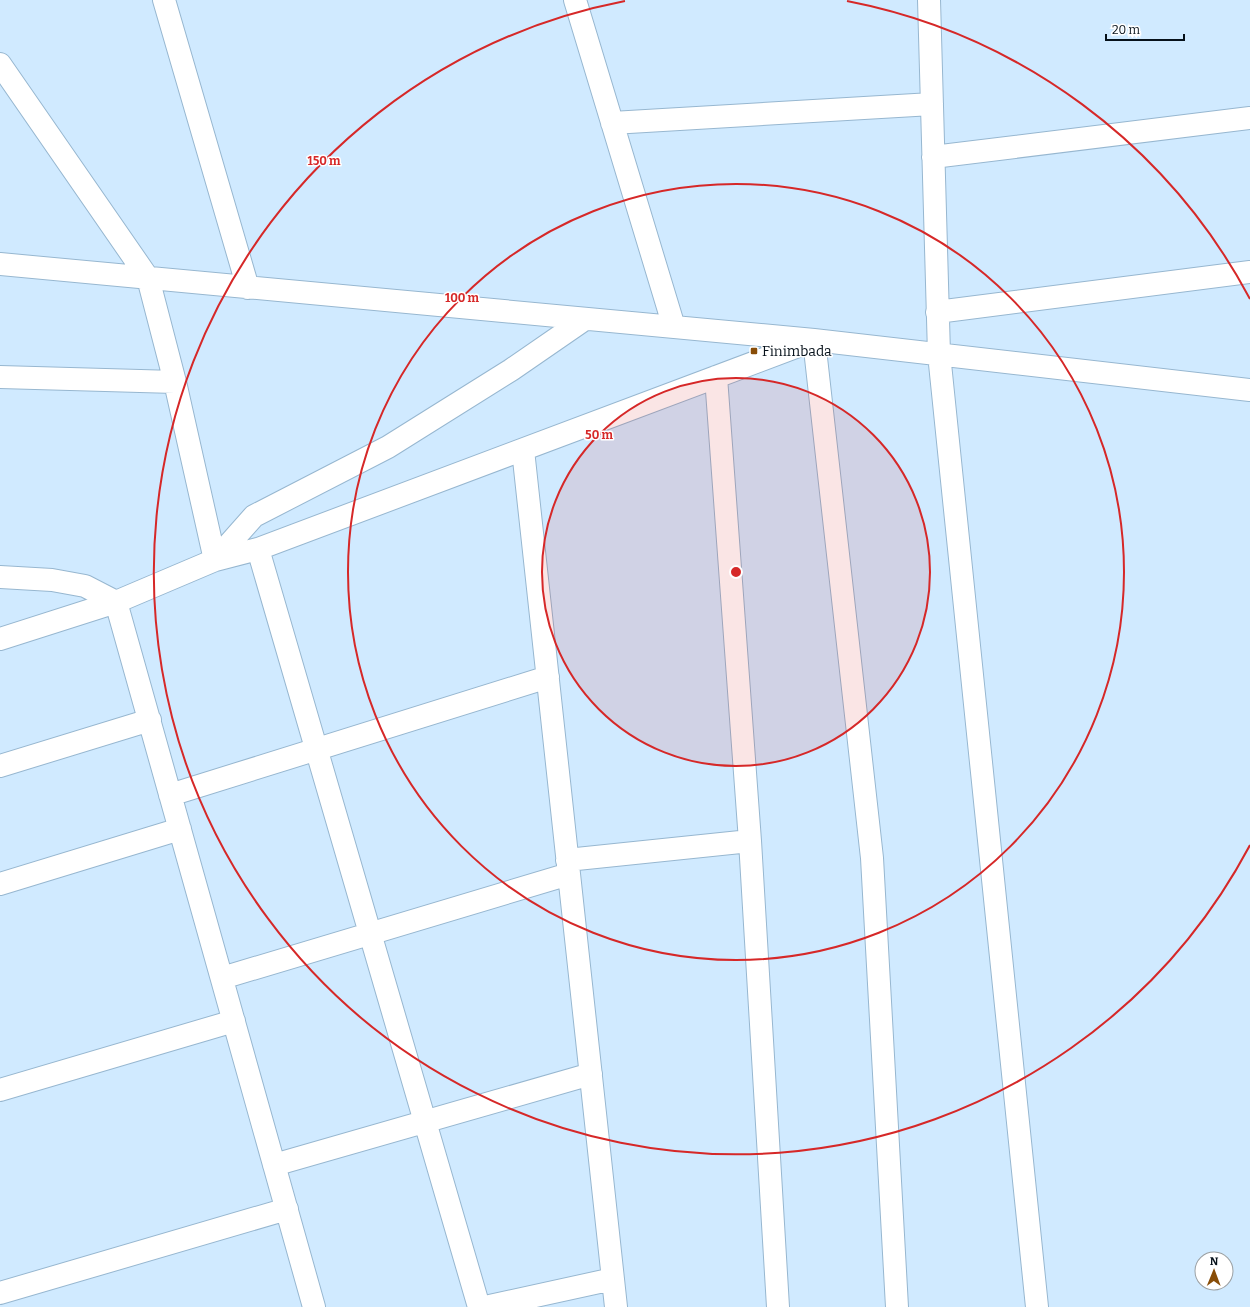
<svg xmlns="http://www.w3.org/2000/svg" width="1250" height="1307" font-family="Bitter,serif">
<rect width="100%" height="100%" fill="#d0eaff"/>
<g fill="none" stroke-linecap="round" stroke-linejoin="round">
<defs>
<path id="minor" d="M164,0L248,288
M575,0L674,327
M929,0L939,354L1037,1307
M0,64L148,278L175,382L215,560
M612,123L932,104
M933,157L1250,118
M0,264L814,340L1250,390
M937,312L1250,272
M814,340L872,858L897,1307
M0,377L175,382
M716,377L750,841L778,1307
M523,450L616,1307
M258,549L479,1307
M215,560L254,516L388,447L511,370L585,319
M0,577L52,580L85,586L116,602L314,1307
M0,639L116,602L215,560L258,549L809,342
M0,766L150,720
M170,795L548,677
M567,860L750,841
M0,884L180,829
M222,978L569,874
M0,1090L234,1021
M274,1165L591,1074
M0,1293L287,1209
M485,1307L613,1279"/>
</defs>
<!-- minor casing -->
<use href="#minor" stroke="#97b7d0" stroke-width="24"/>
<!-- minor -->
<use href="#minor" stroke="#fff" stroke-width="22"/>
</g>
<!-- distance rings -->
<circle cx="736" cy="572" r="194" fill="#d62828" fill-opacity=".12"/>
<g fill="none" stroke="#d62828" stroke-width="2">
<circle cx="736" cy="572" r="194"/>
<circle cx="736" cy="572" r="388"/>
<path d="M1250 845A582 582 0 1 1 625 1M847 1A582 582 0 0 1 1250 299"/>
</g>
<!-- markers -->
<rect fill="#884d08" stroke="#fff" stroke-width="1.5" x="750" y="347" width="8" height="8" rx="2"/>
<g text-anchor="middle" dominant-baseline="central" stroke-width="3" stroke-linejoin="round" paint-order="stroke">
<!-- poi labels -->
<g font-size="14" fill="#06111a" stroke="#fff" text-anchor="start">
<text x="762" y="351">Finimbada</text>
</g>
</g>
<circle cx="736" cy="572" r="6" fill="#d62828" stroke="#fff" stroke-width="2"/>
<g font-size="12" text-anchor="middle" font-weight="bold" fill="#d62828" stroke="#fff" stroke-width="3" stroke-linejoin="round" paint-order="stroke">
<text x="324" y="165">150 m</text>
<text x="462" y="302">100 m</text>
<text x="599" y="439">50 m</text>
</g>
<!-- north arrow -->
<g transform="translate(1214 1271) rotate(1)"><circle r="19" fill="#ffffff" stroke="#9ba0a3"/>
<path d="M0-3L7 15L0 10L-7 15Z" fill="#884d08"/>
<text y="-6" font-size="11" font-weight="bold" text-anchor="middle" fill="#06111a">N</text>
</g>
<!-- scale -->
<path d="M1106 34v6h78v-6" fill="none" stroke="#06111a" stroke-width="2"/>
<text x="1112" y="34" font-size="12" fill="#06111a" stroke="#ffffff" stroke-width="3" paint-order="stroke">20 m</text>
</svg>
